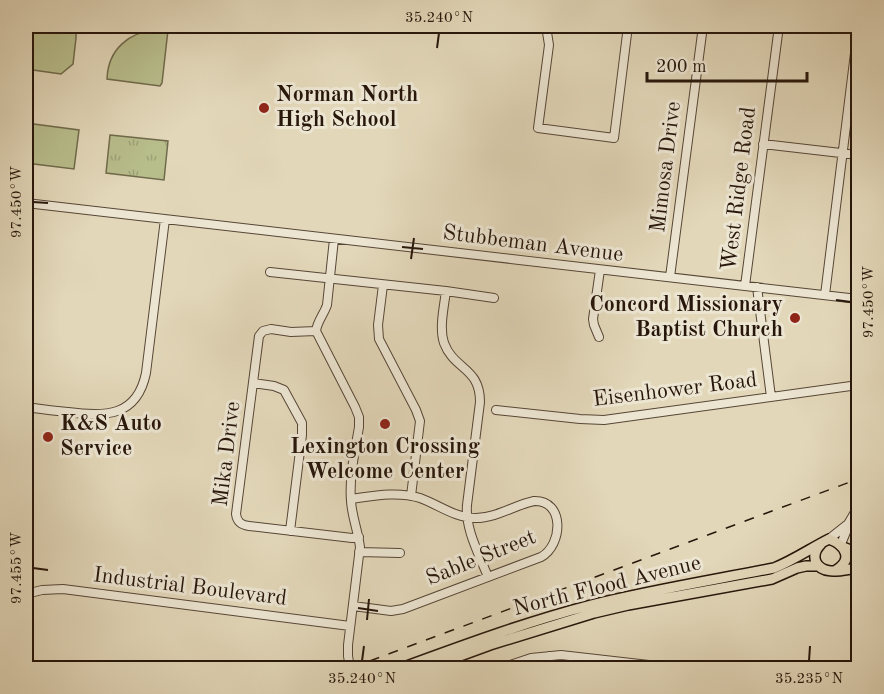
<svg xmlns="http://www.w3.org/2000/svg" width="884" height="694" font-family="'Old Standard TT',serif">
<defs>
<pattern id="park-tufts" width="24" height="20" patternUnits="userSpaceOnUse" patternTransform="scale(1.5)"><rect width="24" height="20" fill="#b8bd8c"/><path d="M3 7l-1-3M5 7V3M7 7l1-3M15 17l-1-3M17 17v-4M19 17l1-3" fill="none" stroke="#9ea277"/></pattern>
</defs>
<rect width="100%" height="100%" fill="#e2d7b9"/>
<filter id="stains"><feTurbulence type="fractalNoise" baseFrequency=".00333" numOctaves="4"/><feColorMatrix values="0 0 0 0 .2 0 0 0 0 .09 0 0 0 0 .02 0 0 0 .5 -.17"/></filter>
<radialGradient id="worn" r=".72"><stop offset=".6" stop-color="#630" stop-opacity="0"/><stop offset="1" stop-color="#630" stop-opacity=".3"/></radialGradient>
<!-- park -->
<path fill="url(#park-tufts)" stroke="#706a4c" stroke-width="1.5" d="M110,135L168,141L164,180L106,173Z"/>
<!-- pitch -->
<path fill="#b8bd8c" stroke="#706a4c" stroke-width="1.5" d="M26,26H76V38L73,64L61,74L26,69Z
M158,29L168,30L162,83L160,86L107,79C108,49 129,32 158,29Z
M26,123L79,130L74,169L26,163Z"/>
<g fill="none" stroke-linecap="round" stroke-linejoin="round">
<defs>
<path id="minor" d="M546,26L549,45L538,128L614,138L628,26
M763,144L858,155
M26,203L858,299
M334,239L327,305C324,314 317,322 316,331L355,407L359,417V427C355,451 349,477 351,501C352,517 358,531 360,547L348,645V656L350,668
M270,272L446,291L494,298
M670,277L703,26
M383,285L378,325L379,339L416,410L420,421L411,496
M745,286L779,26
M757,287L771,397
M446,291C444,307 439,328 444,343C454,370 480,367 480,402L467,505C465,529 479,554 488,577
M825,295L858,29
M316,331L291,332L271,329L263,331L259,336L236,514C237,522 241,525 249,526L352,538L359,537
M599,337L594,325L593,319L600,270
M253,383L274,386L284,390L302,423V435L290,531
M26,407C40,409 54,411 68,412C105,417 137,417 146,373L165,219
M496,410L580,419L604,420L858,385
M351,499C373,496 397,491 420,498C439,505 455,518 476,518C496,518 515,505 534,501C565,500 563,545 541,557L403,609L391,611L353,606
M848,524L858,507
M829,539L848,524L846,532L841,544
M359,552L400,553
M26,594L42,590L63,589L350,626
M501,668L531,658L561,655L675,668
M548,668L549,656"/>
<path id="major" d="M821,544C816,549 813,555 816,562C823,577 846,569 858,568
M843,547L858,553
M401,668C464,645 526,622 591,605C652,590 713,580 774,568C794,560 811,548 829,539C845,545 854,559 836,570
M427,668L490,645L594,613L628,605L772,579L797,568L806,566H819"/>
</defs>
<!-- minor casing -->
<use href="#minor" stroke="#564636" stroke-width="10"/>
<!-- major casing -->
<use href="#major" stroke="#27160b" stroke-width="12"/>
<!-- minor -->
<use href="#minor" stroke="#ece5d2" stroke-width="8"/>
<!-- major -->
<use href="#major" stroke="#e2d7b9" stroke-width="9"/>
<!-- rail -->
<path stroke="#27160b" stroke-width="1.5" stroke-dasharray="10 10" stroke-linecap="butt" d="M351,668L858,479"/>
</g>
<!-- ticks -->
<path fill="none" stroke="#27160b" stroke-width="2" d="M437,48L439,33M33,202L48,203M402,247L423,249M411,259L414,238M836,300L851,302M33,568L48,570M358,608L378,611M367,620L369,599M362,661L364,646M809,661L810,646"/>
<!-- markers -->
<g fill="#8f2418" stroke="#ece5d2" stroke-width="2">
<circle cx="264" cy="108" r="6"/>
<circle cx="795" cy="318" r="6"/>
<circle cx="385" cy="424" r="6"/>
<circle cx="48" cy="437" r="6"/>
</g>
<g text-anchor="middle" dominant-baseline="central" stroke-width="6" stroke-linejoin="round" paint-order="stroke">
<!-- poi labels -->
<g font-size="22" font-weight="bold" fill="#27160b" stroke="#ece5d2" text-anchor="start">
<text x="276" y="95">Norman North<tspan x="276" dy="25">High School</tspan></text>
<text x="783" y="305" text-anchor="end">Concord Missionary<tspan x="783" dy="25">Baptist Church</tspan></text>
<text x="60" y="424">K&amp;S Auto<tspan x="60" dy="25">Service</tspan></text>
<text x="385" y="447" text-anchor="middle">Lexington Crossing<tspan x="385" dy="25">Welcome Center</tspan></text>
</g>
<!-- street labels -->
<g font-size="22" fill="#27160b" stroke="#ece5d2">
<text transform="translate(666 167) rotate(-83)">Mimosa Drive</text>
<text transform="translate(739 189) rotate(-83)">West Ridge Road</text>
<text transform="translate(533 244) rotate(7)">Stubbeman Avenue</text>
<text transform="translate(675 390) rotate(-7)">Eisenhower Road</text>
<text transform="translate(227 454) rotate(-83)">Mika Drive</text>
<text transform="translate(481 558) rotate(-22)">Sable Street</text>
<text transform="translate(607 586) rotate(-14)">North Flood Avenue</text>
<text transform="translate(190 587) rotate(7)">Industrial Boulevard</text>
</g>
</g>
<!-- margin -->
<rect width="884" height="694" fill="none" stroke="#e2d7b9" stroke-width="66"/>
<!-- scale -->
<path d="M647 72v9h160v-9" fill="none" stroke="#27160b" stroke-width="3"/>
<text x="656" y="72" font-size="18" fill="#27160b" stroke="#ece5d2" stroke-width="4.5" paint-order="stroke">200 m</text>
<rect x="33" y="33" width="818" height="628" fill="none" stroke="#27160b" stroke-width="2"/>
<g font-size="15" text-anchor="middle" fill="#27160b">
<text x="439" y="22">35.240°N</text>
<text transform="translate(16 202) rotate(-90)" y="5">97.450°W</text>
<text transform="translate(868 302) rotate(-90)" y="5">97.450°W</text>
<text transform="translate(16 568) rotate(-90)" y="5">97.455°W</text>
<text x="362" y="683">35.240°N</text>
<text x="809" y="683">35.235°N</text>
</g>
<rect width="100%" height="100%" filter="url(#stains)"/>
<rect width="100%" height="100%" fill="url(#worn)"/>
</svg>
